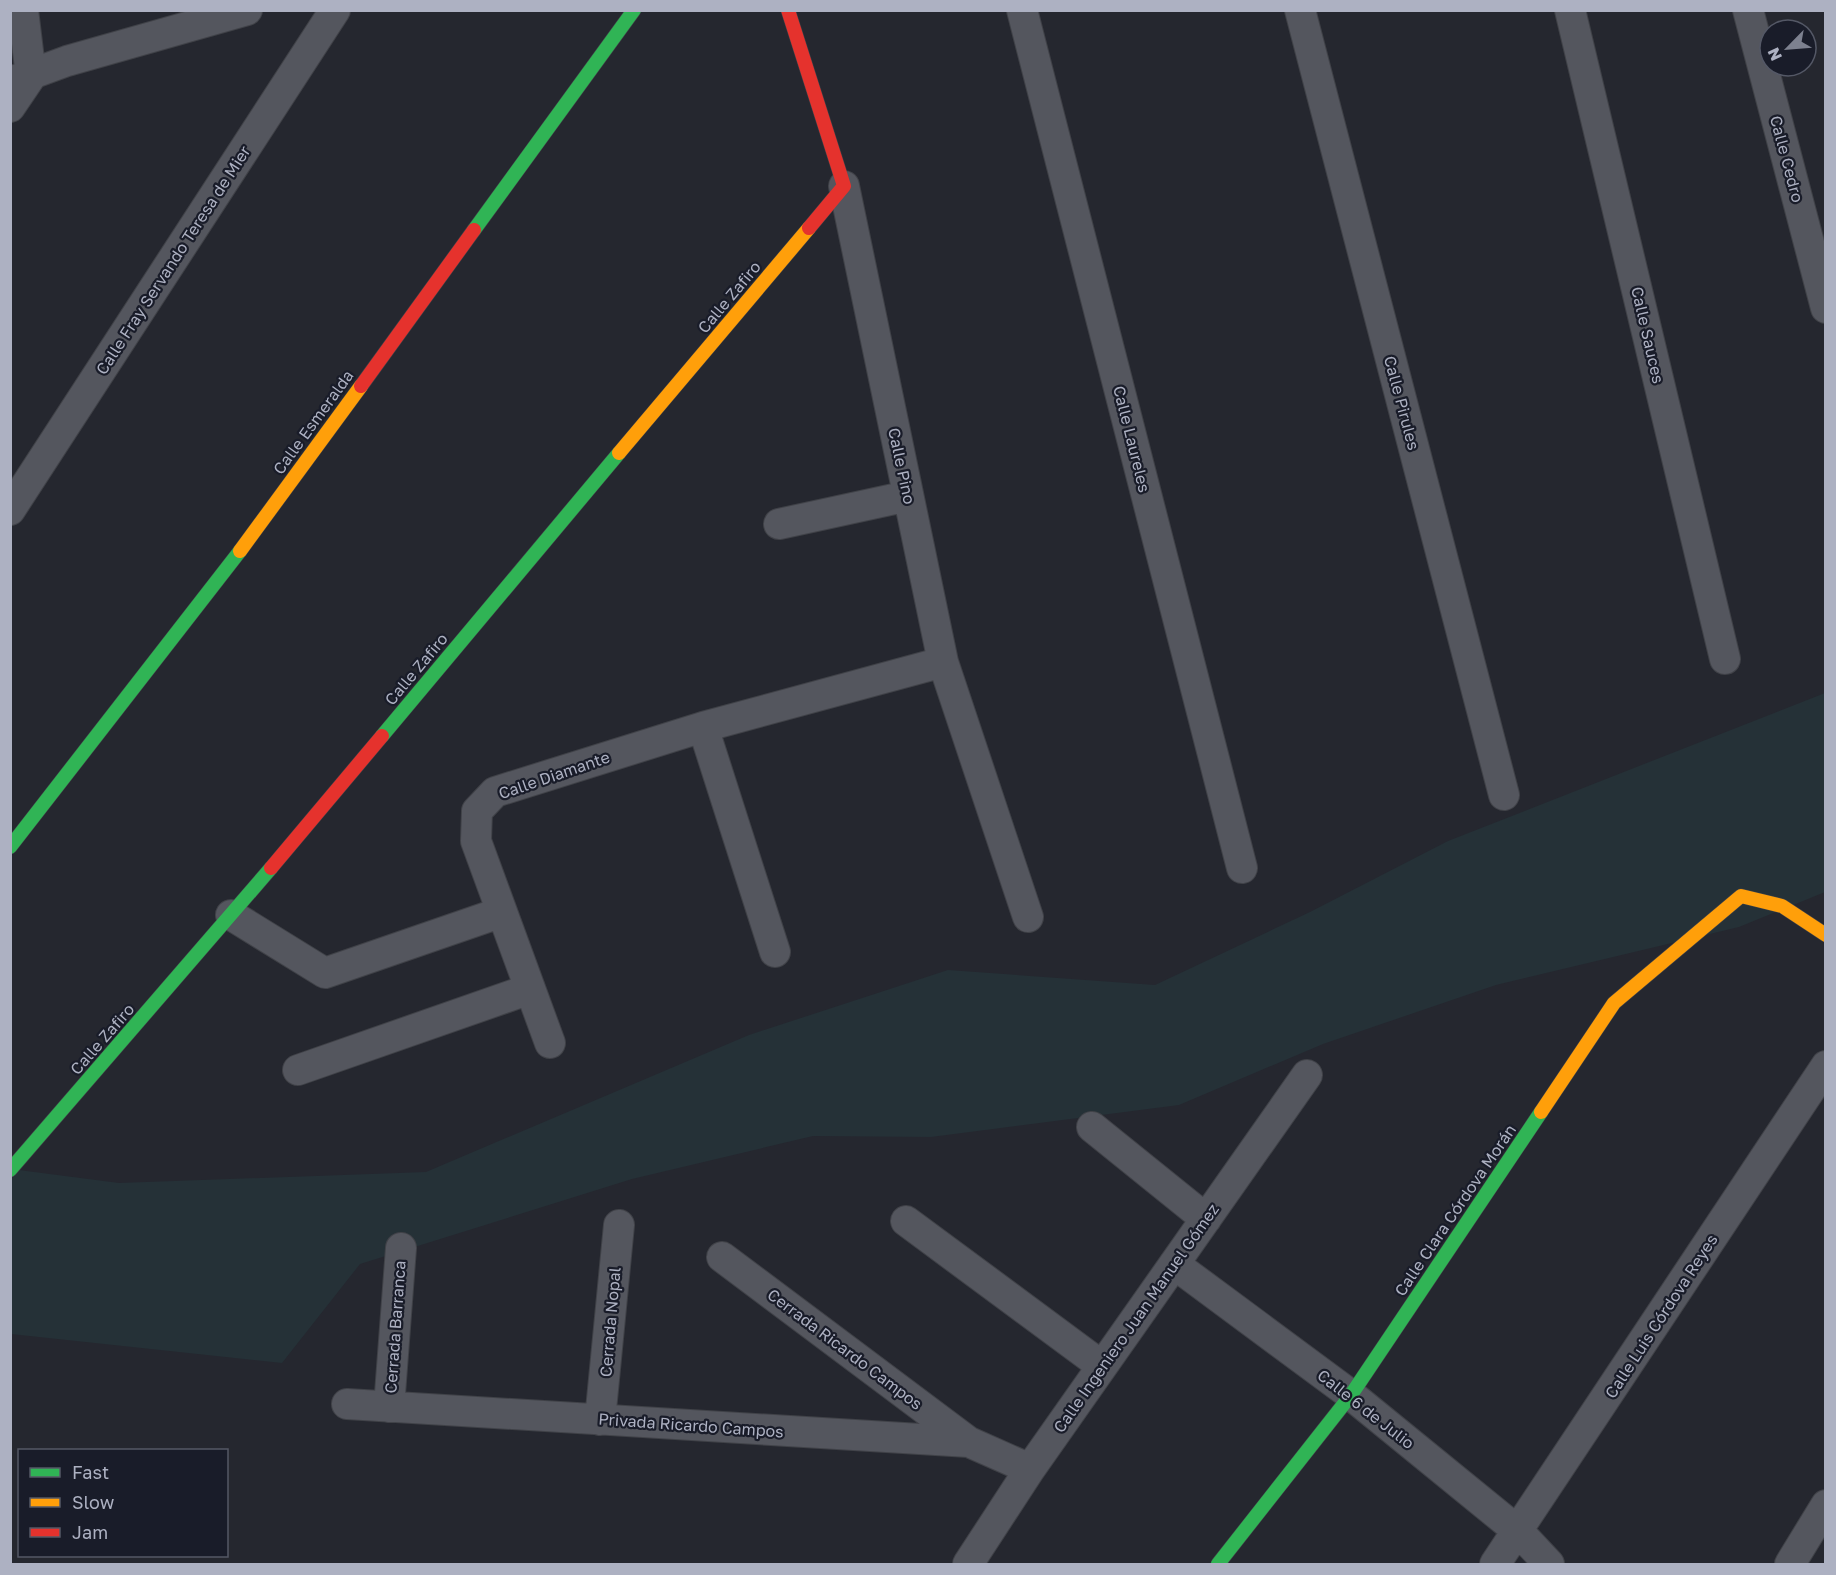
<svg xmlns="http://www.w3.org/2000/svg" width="1836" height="1575" font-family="'Golos Text',sans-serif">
<rect width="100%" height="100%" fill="#25272f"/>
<!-- green -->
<path fill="#253137" d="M1825,693V892L1739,927L1496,985L1323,1044L1179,1105L931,1137L813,1136L632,1179L360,1264L282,1363L11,1334V1169L119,1183L426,1172L749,1035L948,970L1155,985L1310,912L1448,841Z"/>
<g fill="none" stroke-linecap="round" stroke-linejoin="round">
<defs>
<path id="street" d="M1022,10L1242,868
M1300,10L1504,795
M1570,10L1725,659
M1748,10L1826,308
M10,82L67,61L247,10
M10,107L31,76L23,10
M844,186L943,662L1028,917
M10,510L335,10
M779,524L908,496
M703,727L775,952
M231,915L325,973L502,912
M550,1043L476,841L477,811L495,792L703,727L943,662
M298,1070L530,989
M1092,1127L1206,1219
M906,1221L1102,1366
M722,1257L969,1442
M1174,1264L1351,1395L1519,1532L1549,1564
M347,1404L969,1442L1030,1469
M389,1407L401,1248
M600,1420L619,1225
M968,1564L1030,1469L1307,1075
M1495,1564L1826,1066
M1790,1564L1826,1505"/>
<path id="fast" d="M474,230L634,10
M382,736L619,453
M10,847L240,551
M10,1170L271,868
M1218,1564L1351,1395L1541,1112"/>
<path id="slow" d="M619,453L809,228
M240,551L361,386
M1541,1112L1614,1003L1741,896L1782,906L1826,935"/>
<path id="jam" d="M788,10L844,186L809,228
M361,386L474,230
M271,868L382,736"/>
</defs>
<!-- street casing -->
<use href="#street" stroke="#404248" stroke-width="32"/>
<!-- fast casing -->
<use href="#fast" stroke="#404248" stroke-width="15"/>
<!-- slow casing -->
<use href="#slow" stroke="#404248" stroke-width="15"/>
<!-- jam casing -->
<use href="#jam" stroke="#404248" stroke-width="15"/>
<!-- street -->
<use href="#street" stroke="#54565e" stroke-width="30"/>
<!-- fast -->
<use href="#fast" stroke="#30b455" stroke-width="14"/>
<!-- slow -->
<use href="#slow" stroke="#ff9f0a" stroke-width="14"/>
<!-- jam -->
<use href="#jam" stroke="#e5322d" stroke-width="14"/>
</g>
<g text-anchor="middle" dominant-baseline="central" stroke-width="4.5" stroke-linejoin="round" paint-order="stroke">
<!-- street labels -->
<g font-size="16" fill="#adb1c2" stroke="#191c29">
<text transform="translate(1787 159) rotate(75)">Calle Cedro</text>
<text transform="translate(173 260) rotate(-57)">Calle Fray Servando Teresa de Mier</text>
<text transform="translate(729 297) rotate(-50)">Calle Zafiro</text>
<text transform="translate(1648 335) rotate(77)">Calle Sauces</text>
<text transform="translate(1402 403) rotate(75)">Calle Pirules</text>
<text transform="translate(313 422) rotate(-54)">Calle Esmeralda</text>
<text transform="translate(1132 439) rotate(76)">Calle Laureles</text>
<text transform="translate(902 466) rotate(78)">Calle Pino</text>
<text transform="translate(416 669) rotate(-50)">Calle Zafiro</text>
<text transform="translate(554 775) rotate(-19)">Calle Diamante</text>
<text transform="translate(102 1039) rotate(-49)">Calle Zafiro</text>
<text transform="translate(1455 1210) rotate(-56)">Calle Clara Córdova Morán</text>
<text transform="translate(1661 1316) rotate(-57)">Calle Luis Córdova Reyes</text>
<text transform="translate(1136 1318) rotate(-55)">Calle Ingeniero Juan Manuel Gómez</text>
<text transform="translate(610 1322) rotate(-85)">Cerrada Nopal</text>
<text transform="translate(395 1327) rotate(-86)">Cerrada Barranca</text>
<text transform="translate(845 1349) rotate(37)">Cerrada Ricardo Campos</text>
<text transform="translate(1366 1409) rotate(38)">Calle 6 de Julio</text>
<text transform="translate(691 1425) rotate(4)">Privada Ricardo Campos</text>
</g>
</g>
<!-- border -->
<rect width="1836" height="1575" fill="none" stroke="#adb1c2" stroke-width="24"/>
<!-- legend -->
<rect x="18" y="1449" width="210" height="108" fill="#191c29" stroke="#545866" stroke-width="1.5"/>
<rect x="30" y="1468" width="30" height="9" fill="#30b455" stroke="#545866" stroke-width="1.5"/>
<text x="72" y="1479" font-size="18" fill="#adb1c2">Fast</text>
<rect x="30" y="1498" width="30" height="9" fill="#ff9f0a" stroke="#545866" stroke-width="1.5"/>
<text x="72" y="1509" font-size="18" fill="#adb1c2">Slow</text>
<rect x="30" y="1528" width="30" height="9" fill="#e5322d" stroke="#545866" stroke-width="1.5"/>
<text x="72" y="1539" font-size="18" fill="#adb1c2">Jam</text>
<!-- north arrow -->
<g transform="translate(1788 48) rotate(245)"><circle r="28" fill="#191c29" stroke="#545866" stroke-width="1.5"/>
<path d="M0-4.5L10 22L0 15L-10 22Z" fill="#7d818f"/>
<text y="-9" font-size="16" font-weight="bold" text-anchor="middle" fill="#adb1c2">N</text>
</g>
</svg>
